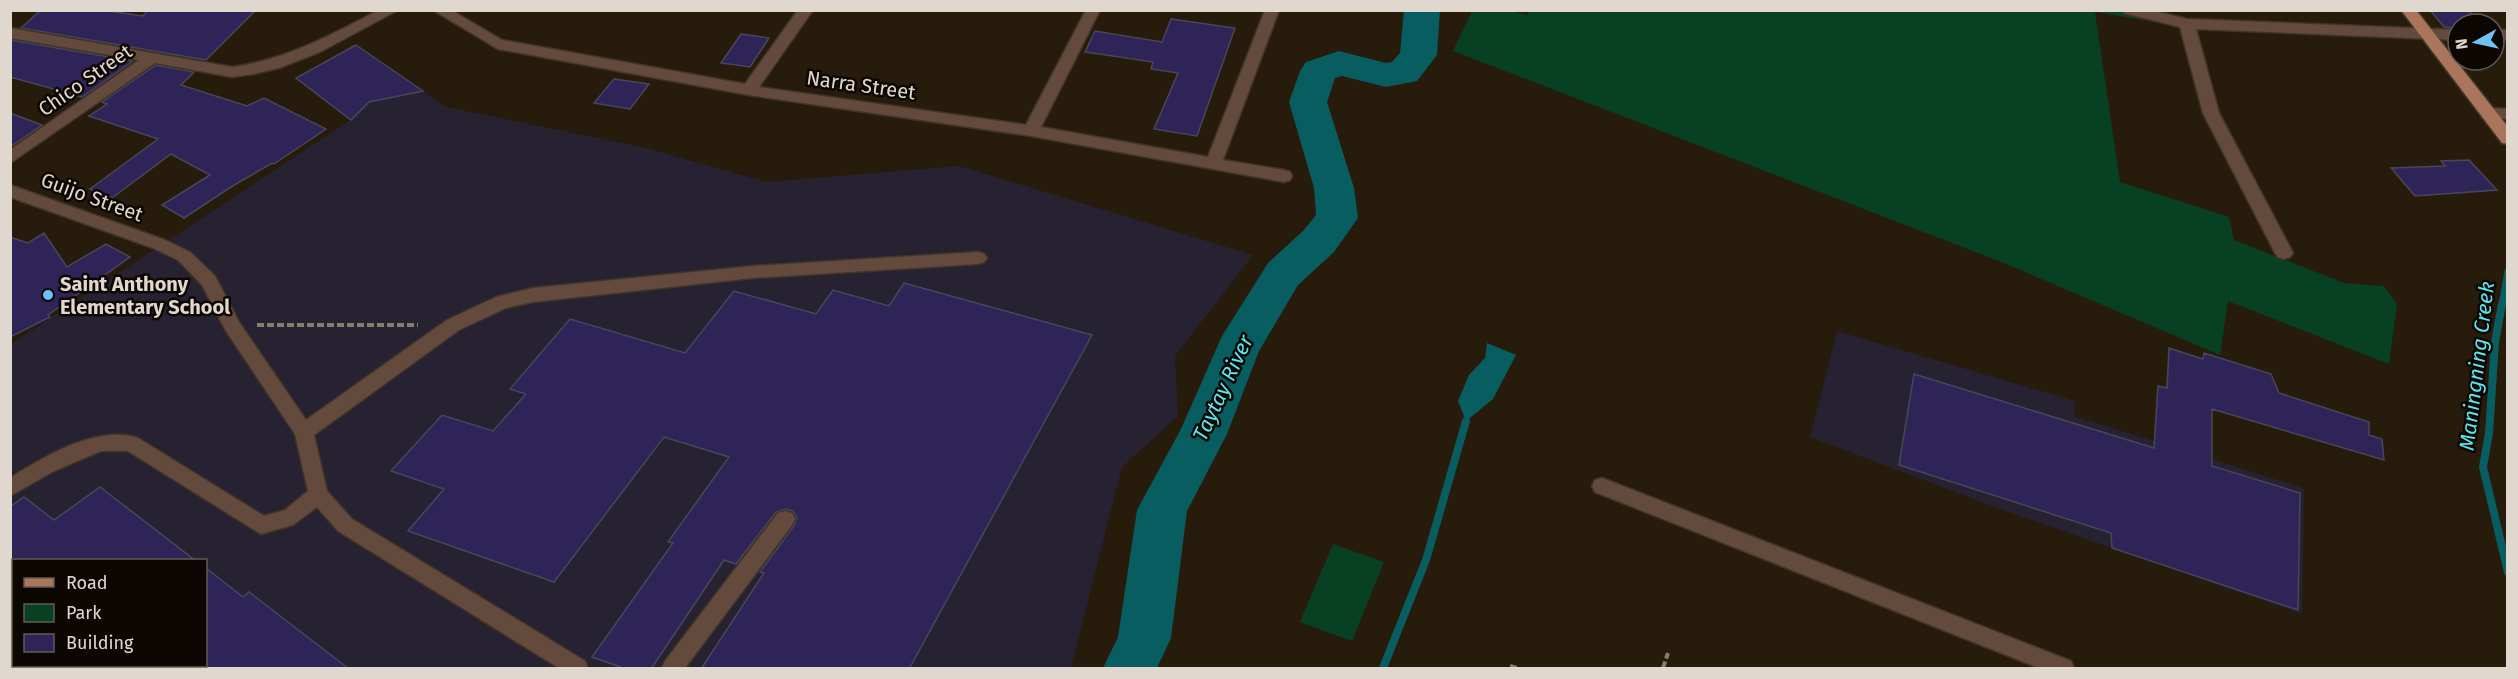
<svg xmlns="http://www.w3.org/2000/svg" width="2518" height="679" font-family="'Fira Sans',sans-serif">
<rect width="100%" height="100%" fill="#271b0c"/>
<!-- industrial -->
<path fill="#262232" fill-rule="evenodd" d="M423,91L446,107L642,147L767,182L959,166L1253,255L1175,356L1178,416L1122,467L1071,668H11V344L352,119L369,102ZM14,560H206V666H14Z
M1837,331L2075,401L2074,416L2304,488L2302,614L2000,509L1810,437Z"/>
<!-- green -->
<path fill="#084024" d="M1530,10L2168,11L2163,23L2095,12L2120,182L2229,217L2234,240L2344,283L2384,286L2397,304L2389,364L2228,301L2220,355L2004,263L1453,51L1472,11H1511L1527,15Z
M1333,544L1384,562L1352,641L1300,622Z"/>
<!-- water -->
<path fill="#085d61" d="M1487,343L1516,355L1493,399L1466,421L1458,401L1469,375L1485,358Z"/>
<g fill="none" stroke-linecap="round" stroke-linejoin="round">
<!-- stream-far1 -->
<path stroke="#085d61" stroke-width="7" d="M2502,305L2508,271"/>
<!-- stream -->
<path stroke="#085d61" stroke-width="8" d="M2502,304L2495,342L2489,433L2483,467L2508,572
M1383,668L1426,560L1466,421"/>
<!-- river -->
<path fill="#085d61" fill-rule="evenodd" d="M1404,10H1440L1437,55L1417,81L1386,87L1342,76L1335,78L1327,102L1354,188L1358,218L1334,252L1298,285L1259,351L1227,434L1187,511L1171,638L1157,668H1103L1118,637L1137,510L1181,429L1222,336L1268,263L1304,230L1316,215L1314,188L1289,102L1300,71L1306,62L1339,51L1386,63L1392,62L1400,53Z"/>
</g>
<!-- building -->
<path fill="#2e2458" stroke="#484759" stroke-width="1.5" d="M41,10H101L143,16L148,10H256L206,60L21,28Z
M2430,10H2468L2480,24H2458V28L2444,27Z
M1171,19L1235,28L1197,136L1154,129L1178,73L1151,69L1153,62L1085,52L1095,31L1162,42Z
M741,34L769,38L750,67L721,63Z
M10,40L133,61L82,97L10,77Z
M356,45L423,91L369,102L351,120L296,78Z
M156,65L194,72L181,85L247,106L264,98L326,129L274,164L272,163L231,187L184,218L162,205L210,175L171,154L112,198L90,189L158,139L89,116L107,104L102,102Z
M614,79L649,84L630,109L594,103Z
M10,113L42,125L10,147Z
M2469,160L2497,190L2415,196L2391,168L2445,166L2441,161Z
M44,233L67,267L106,244L130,257L48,315L50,317L10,337V237L28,243Z
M904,283L1092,335L909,669H701L764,573L760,572L794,526L797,518L793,511L786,509L776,512L736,564L724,560L651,669H626L592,657L673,543L668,542L729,457L664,437L554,582L408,531L444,489L391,471L442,415L493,431L526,394L510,389L570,319L685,353L734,291L816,314L833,290L889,306Z
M2169,348L2203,359L2204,353L2271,374L2279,393L2369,422V435L2382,439L2384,460L2212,409V466L2300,493L2298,610L2112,548L2111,533L1899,465L1914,374L2154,448L2158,386L2167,388Z
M100,487L196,561H10V507L24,497L54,520Z
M206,568L243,597L249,592L349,669H206Z"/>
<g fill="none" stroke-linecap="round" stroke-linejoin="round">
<defs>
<path id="minor" d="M379,10H398L320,52L279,68L253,74L232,77L155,63L10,163V150L139,60L10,38V28L232,67C286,60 331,35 379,10Z
M433,10H451L502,40L745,84L798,10H813L759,87L1026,125L1086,10H1100L1041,127L1208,157L1265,10H1279L1223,160L1284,170L1290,172L1292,176L1290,180L1284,182L1031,136L749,95L498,49Z
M2122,10H2150L2187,19L2458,30V40L2196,29L2219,113L2293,253L2290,257L2284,259L2278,257L2275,253L2203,113L2180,27L2124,13Z
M2494,30H2508V40H2494Z
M2488,108L2508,109V119L2482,117L2480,113Z
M10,185L165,240L190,252L215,276L239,322L306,420L447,320L496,297L533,288L753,266L978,252L984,254L987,258L984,262L978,264L753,278L533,302L506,308L459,330L314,435L327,491L352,519L585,661L588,668H559L338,531L317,507L293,525L261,534L128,451H101L54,471L10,496V478C43,457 98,424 138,438L264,516L285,510L308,491L295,434L226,331L202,285L178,260L153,248L10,197Z
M1602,478L2071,661L2074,668H2039L1595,492L1592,486L1595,480Z
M785,511L792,513L795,519L792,525L685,668H662L665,661L778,513Z"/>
<path id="major" d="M2401,10H2416L2508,127V144L2502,143Z"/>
</defs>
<!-- minor casing -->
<use href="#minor" stroke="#413527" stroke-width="3"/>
<!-- major casing -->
<use href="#major" stroke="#413527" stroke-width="3"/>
<!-- path -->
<path stroke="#867c70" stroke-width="4" stroke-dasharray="7 3" stroke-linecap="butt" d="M257,325H418
M1510,666L1517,668
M1663,668L1668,653"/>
<!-- minor -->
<use href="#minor" fill="#644a3d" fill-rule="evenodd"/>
<!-- major -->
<use href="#major" fill="#aa755b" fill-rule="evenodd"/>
</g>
<!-- markers -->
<circle fill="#70c1f4" stroke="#0c0703" stroke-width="2" cx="48" cy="295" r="6"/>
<g text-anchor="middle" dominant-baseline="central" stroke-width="5" stroke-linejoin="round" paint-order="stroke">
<!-- street labels -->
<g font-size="20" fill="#e0d8cf" stroke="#0c0703">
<text transform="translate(85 80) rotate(-35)">Chico Street</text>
<text transform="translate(861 85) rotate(8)">Narra Street</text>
<text transform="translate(92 197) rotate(20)">Guijo Street</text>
</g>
<!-- poi labels -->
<g font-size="20" font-weight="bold" fill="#e0d8cf" stroke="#0c0703" text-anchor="start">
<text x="60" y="284">Saint Anthony<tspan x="60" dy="23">Elementary School</tspan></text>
</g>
<!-- water labels -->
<g font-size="21" font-style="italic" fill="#5ce7f0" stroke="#0c0703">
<text transform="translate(2477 366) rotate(-83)">Maningning Creek</text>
<text transform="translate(1223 388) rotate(-65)">Taytay River</text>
</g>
</g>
<!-- border -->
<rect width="2518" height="679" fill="none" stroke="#e0d8cf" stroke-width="24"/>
<!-- legend -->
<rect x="12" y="559" width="195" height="108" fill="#0c0703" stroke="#615b55" stroke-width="1.5"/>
<rect x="24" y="578" width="30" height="9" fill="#aa755b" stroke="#615b55" stroke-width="1.5"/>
<text x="66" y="589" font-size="18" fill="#e0d8cf">Road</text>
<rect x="24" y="604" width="30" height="18" fill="#084024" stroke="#615b55" stroke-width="1.5"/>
<text x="66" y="619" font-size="18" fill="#e0d8cf">Park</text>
<rect x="24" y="634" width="30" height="18" fill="#2e2458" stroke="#615b55" stroke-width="1.5"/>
<text x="66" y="649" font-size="18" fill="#e0d8cf">Building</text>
<!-- north arrow -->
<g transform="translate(2476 42) rotate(262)"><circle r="28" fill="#0c0703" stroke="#615b55" stroke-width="1.5"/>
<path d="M0-4.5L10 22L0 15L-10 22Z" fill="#70c1f4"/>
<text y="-9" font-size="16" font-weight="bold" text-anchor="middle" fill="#e0d8cf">N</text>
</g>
</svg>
